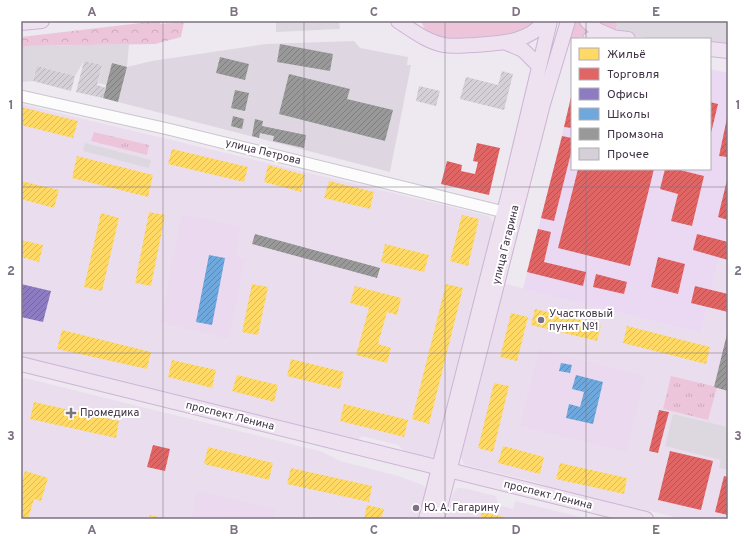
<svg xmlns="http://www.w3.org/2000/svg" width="749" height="540" font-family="Overpass,sans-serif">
<defs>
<pattern id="forest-crowns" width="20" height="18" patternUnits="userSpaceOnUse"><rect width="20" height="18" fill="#edc5da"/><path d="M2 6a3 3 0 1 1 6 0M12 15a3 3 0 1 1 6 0" fill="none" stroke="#ccaabc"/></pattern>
<pattern id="park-tufts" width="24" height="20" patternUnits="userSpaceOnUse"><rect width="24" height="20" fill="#edc5da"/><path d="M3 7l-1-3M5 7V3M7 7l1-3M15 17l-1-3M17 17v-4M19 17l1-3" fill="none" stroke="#ccaabc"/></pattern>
<pattern id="homes-hatch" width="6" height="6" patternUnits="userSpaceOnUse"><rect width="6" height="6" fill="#ffd966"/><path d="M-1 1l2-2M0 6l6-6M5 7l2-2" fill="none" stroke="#dcbb5a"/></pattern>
<pattern id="shops-hatch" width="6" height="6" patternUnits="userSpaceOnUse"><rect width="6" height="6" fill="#e06666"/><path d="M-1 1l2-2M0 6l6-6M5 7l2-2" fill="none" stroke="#b75556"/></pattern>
<pattern id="offices-hatch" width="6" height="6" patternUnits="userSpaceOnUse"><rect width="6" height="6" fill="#8e7cc3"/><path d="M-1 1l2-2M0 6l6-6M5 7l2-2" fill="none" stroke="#7566a0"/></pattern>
<pattern id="schools-hatch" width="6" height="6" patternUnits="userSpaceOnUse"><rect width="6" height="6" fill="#6fa8dc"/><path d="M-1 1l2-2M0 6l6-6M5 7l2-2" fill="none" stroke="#5d89b4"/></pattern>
<pattern id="industry-hatch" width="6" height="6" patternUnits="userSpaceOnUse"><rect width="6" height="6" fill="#999"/><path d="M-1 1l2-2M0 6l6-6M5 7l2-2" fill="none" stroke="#7e7d7f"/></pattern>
<pattern id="building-hatch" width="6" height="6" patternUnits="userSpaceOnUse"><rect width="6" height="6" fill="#d5cfd8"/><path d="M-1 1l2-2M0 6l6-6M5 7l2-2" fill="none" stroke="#b8b2bb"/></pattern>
</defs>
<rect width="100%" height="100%" fill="#eee8f0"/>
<!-- residential -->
<path fill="#eadeee" d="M21,104L489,216L493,223V228L437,451L433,456L427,458L404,451L398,445L362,436L355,442L21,359Z
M728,222V519H681L651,511L639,512L566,494L539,483L469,466L464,464L461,457L502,283L701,333Z
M21,377L323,452L340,461L398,476L420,484L425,487L428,492L423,519H21Z
M458,488H463L496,496L498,505L513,509L515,501L589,519H446L453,494L455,490Z"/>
<!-- commercial -->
<path fill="#ebd9f4" d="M710,69L728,73V222L701,333L523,289L572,95V169H710Z"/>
<!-- industrial -->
<path fill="#ded7e2" d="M354,41L360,48L408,57L407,65H411L390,172L118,102L127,67L152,61L266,44Z"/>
<!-- education -->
<path fill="#ead9ef" d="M182,214L241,227L235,256L245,259L229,339L160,322Z
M539,349L645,376L626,452L520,426Z
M197,491L275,509L272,519H191Z"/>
<!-- green -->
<path fill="#edc5da" d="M421,21H534L529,28L505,39L453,42L434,37L424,28Z
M571,21H583L594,32L587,36L572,39V40L569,42Z
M594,21H618L615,34Z"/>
<!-- forest -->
<path fill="url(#forest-crowns)" d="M158,21L161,24L184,22L181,37L155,44L28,46L21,49V37Z"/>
<!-- park -->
<path fill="url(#park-tufts)" d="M94,132L149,145L147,155L91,141Z
M671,376L717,387L708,420L663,409Z"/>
<!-- parking -->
<path fill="#ddd8df" d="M276,21H339L340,29L276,32Z
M618,21H728V46L710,45V39H656L615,34Z
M129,44L127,67L106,85L98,83L102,65L84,61L75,76L37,66L33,81L21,82V49L28,46Z
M85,143L151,160L149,168L83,151Z
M673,414L728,427V470L719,468L721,460L665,446Z"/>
<!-- homes -->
<path fill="url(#homes-hatch)" d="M21,107L78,121L73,138L21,125Z
M172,149L248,167L244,182L168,164Z
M77,156L153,175L148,197L72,178Z
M268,165L305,175L301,192L264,182Z
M21,181L59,190L54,208L21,199Z
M329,181L374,192L370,209L324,198Z
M149,212L165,215L151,286L135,283Z
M101,213L119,218L102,291L84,287Z
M462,215L479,219L468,266L450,261Z
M21,240L43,245L39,262L21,257Z
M385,244L429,255L424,272L381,262Z
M252,284L268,287L258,335L242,332Z
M446,284L463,288L429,424L412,419Z
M355,286L401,298L397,315L387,312L378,344L391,348L387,363L356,355L369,308L350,303Z
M535,309L601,325L597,341L531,325Z
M511,313L528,317L517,361L500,357Z
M627,326L710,347L706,364L623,343Z
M62,330L151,352L147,369L57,349Z
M291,359L344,372L340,389L287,376Z
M172,360L216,370L212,388L168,377Z
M237,375L278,385L274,402L232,391Z
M494,383L509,386L493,452L478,448Z
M34,402L119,421L116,438L30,419Z
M344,404L408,420L404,437L340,421Z
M503,446L544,457L540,474L498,463Z
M208,447L273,463L269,480L204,464Z
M560,463L627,478L624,494L556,479Z
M291,468L372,486L369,502L287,484Z
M25,471L48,478L41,501L34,499L28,519H21V486Z
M367,505L384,509L381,519H364Z
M482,512L508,518V519H480Z
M150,515L163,518V519H149Z"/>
<!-- shops -->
<path fill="url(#shops-hatch)" d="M571,97H572V128L564,127Z
M710,102L718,104L711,133H710Z
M727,118H728V157L719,156Z
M562,136L572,138V149L554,221L541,218Z
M477,143L500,148L489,195L441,184L447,161L462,165L461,171L475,174L478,162L473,161Z
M578,169H654L630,266L558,248Z
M665,169H676L704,176L692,226L671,221L678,194L660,189Z
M727,180H728V220L718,217Z
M538,229L551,232L544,262L586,272L583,286L527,272Z
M697,234L728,242V260L693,250Z
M658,257L685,264L678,294L651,287Z
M596,274L627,282L624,294L593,287Z
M695,286L728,294V312L691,303Z
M659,410L669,412L658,453L649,451Z
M153,445L170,449L165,471L147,467Z
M670,451L713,461L701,510L658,500Z
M724,476L728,477V515L715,512Z"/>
<!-- offices -->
<path fill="url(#offices-hatch)" d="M21,284L51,291L43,322L21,317Z"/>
<!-- schools -->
<path fill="url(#schools-hatch)" d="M209,255L225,258L212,325L196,322Z
M561,363L572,365L570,373L559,371Z
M576,375L603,382L593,424L566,418L569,404L580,407L584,392L572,389Z"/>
<!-- industry -->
<path fill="url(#industry-hatch)" d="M280,44L333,54L330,71L277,62Z
M220,57L249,64L245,80L216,73Z
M112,63L127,67L118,102L103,98Z
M289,74L350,89L347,99L393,110L385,141L279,114Z
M235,90L249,93L245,111L231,108Z
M233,116L244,119L242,129L231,126Z
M255,119L263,121L262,126L306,135L304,148L273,141L274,136L260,133L259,138L252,136Z
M255,234L380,268L377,278L252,244Z
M727,334H728V391L714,387Z"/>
<!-- building -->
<path fill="url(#building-hatch)" d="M84,61L102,65L97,85L106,88L103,98L76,92Z
M37,66L75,76L71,91L33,81Z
M502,71L513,74L504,110L460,99L466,77L498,85Z
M419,86L440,91L436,106L416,101Z"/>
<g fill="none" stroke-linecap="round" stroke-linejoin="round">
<defs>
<path id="minor" d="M21,96L168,129L504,212"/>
<path id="major" d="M398,21C412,30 427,42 444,45C454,47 465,45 475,45C500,43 528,43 545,21
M587,21L597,30L611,36
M21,23L42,21
M590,39L611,37L628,39
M504,42L523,50L539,66
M710,49L728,51
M21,364L646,519
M426,519L510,189L550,21
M437,519L543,104L568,21"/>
</defs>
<!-- minor casing -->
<use href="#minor" stroke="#ccc5ce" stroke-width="13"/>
<!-- major casing -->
<use href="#major" stroke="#cdb4d4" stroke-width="16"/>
<!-- minor -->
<use href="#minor" stroke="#fcfcfd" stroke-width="11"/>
<!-- major -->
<use href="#major" stroke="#eee2f1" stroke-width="14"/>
</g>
<!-- grid -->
<path fill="none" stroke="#7d7282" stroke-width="1" stroke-opacity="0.55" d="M163,21V519M304,21V519M445,21V519M586,21V39M586,169V519M21,187H728M21,353H728"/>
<!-- markers -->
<g fill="#7d7282" stroke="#fff" stroke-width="1.5">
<circle cx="541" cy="320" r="4"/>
<path d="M69 407h4v4h4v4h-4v4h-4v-4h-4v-4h4z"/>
<circle cx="416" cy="508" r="4"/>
</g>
<g text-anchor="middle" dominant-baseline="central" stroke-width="4" stroke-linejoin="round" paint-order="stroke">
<!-- street labels -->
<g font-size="11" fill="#403346" stroke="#fff">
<text transform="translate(263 152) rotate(14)">улица Петрова</text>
<text transform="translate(506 245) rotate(-76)">улица Гагарина</text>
<text transform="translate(230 416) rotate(14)">проспект Ленина</text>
<text transform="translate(548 495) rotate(14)">проспект Ленина</text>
</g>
<!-- poi labels -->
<g font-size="11" fill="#403346" stroke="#fff" text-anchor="start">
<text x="549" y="314">Участковый<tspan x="549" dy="13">пункт №1</tspan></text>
<text x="80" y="413">Промедика</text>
<text x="424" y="508">Ю. А. Гагарину</text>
</g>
</g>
<!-- border -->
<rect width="749" height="540" fill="none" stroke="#ffffff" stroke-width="44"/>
<!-- legend -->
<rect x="571" y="38" width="140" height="132" fill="#ffffff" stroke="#b3adb5"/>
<rect x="579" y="48" width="20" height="12" fill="#ffd966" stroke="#b3adb5"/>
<text x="607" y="58" font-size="12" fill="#403346">Жильё</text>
<rect x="579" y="68" width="20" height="12" fill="#e06666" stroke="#b3adb5"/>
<text x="607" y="78" font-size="12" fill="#403346">Торговля</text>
<rect x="579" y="88" width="20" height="12" fill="#8e7cc3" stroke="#b3adb5"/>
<text x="607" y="98" font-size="12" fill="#403346">Офисы</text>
<rect x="579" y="108" width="20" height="12" fill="#6fa8dc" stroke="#b3adb5"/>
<text x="607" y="118" font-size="12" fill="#403346">Школы</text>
<rect x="579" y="128" width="20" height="12" fill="#999999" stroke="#b3adb5"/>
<text x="607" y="138" font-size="12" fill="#403346">Промзона</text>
<rect x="579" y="148" width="20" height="12" fill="#d5cfd8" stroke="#b3adb5"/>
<text x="607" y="158" font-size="12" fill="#403346">Прочее</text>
<rect x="22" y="22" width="705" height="496" fill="none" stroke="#7d7282" stroke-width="1.5"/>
<g font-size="13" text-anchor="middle" font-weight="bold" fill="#7d7282">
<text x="92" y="16">A</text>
<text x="234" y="16">B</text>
<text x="374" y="16">C</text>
<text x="516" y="16">D</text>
<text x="656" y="16">E</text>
<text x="11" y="109">1</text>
<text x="738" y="109">1</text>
<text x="11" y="275">2</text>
<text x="738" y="275">2</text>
<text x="11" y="440">3</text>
<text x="738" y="440">3</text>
<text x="92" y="534">A</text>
<text x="234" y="534">B</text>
<text x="374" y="534">C</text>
<text x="516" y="534">D</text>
<text x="656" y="534">E</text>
</g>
</svg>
